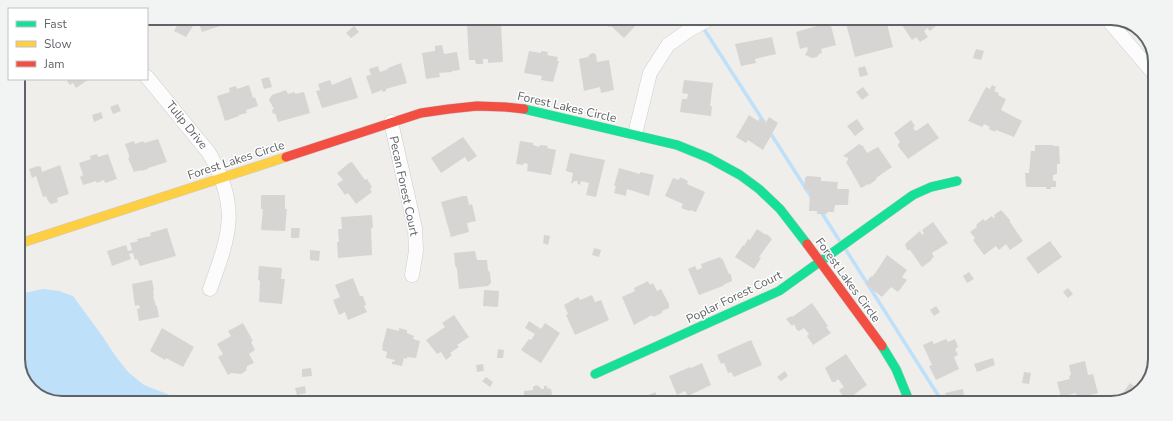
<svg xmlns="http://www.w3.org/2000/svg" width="1173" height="421" font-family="'Nunito Sans',sans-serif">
<rect width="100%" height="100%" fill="#efeeea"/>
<!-- water -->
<path fill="#bfe0f9" d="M43,289L59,291L73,296L103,337L114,354L128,372L144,385L185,401H48L27,386L18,362V296L25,293Z"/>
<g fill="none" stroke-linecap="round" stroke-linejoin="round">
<!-- stream -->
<path stroke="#bfe0f9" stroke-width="3.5" d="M702,26L764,122
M769,131L812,198
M820,210L839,240
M846,250L943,403"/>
</g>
<!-- building -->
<path fill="#d6d5d3" d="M197,18H228L229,23L202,32Z
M181,19L193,26L186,37L174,31Z
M477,19H490V25L501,24L503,62L488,63V59H483V64H476L475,60H469L467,26L477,25Z
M596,19H606L604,24L595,21Z
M609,19H643L639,24L638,23L624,38L611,26L608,27L605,23Z
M845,20H864V21L868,20H886L893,47L855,57Z
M906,20L908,21L907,20H939L935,23L937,25L930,31L927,28L924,31L928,37L920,42L916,37L912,40L902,25Z
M830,22L836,45L821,49L822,53L819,54L817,57L812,58L805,55L808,50L807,47L800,49L796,32Z
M354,26L359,32L351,38L346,33Z
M772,37L776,54L755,59L756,63L741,66L735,44Z
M442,45L444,54L457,52L460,70L452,71V72L439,73L440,77L426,79L422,53L435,51V46Z
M976,49L984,51L981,60L973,58Z
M529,51L541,53V51L548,52L547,55L558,57L557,61H559L553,82L541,80L542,76L524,73Z
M594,53L596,55L597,62L609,60L614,90L601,93L600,87L584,91L579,59L588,57L590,54Z
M401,63L407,83L386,89V91L383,92L382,90L372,94L366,76L371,75L369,69L378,66L380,72L388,69V68Z
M865,66L868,75L860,77L858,68Z
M269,77L272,87L264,89L261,79Z
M351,77L358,98L322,108L316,91L320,90L318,84L330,80L332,85Z
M70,79H89L76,88L73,83L70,85L67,81Z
M684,80L713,83L710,106H712L711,116L680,112L682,99H687L688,94L682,93Z
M249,85L253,98L255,97L258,106L246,110L247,113L239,115V116L225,121L217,96L230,92L229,88L236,86L237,89Z
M992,85L996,87L994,91L999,93L998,95L1006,99L1001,110L1022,121L1014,137L996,130L995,132L989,129L990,127L984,124L982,127L968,121L986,87L990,89Z
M863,87L869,95L862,100L856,92Z
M286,90L288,94L295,92V94L304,92L310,113L278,122L275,113L273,114L272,110L274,109L269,100L272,95Z
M118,104L121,111L113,114L110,107Z
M101,112L103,118L94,122L92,115Z
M749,115L758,121L760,118L765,121V124L769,117L778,123L763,150L748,140L746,143L736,137Z
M857,119L864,129L855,136L847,126Z
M911,120L915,126L913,128L916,131L928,123L939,138L908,159L898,146V144L900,142L894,133Z
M463,137L477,156L468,162L465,157L441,173L431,158Z
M158,139L167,162L148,168V169L141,171V170L134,172L128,158H129V155L125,144L134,141L135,144L143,141L144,143Z
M520,141L533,143V145L539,147L540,145L548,146L547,148L556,150L551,175L527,171L528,164L524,163L523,165L516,164Z
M859,144L863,146L867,153L878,147L892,167L876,178L877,179L869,185L868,184L861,188L846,162L848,160V158L843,156Z
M1035,145H1053V146H1059L1060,164H1057V174L1053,175V181H1056V187H1051V189H1046V187H1026L1025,173H1029L1031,151H1035Z
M570,153L605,160L596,197L586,195L589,183L581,181L580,185L577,183L578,181H575L571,184L573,173L566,171Z
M97,154L98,157L108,154L117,179L105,183L104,180L97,183L96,181L83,185L80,177L83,175L79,163L91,159L90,156Z
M352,162L365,180L367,179L372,187L370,189L372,192L356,204L348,193L345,195L337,184L343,180L337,173L349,163Z
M60,165L69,194L57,198L58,202L51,204L48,201L46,196L43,197L36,176L32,178L29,169L38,166L41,167L42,172Z
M619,168L640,174V172L654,175L649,196L627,189L626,196L614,193L616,186H614Z
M807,176L821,177V181L838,182L837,189H849L848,205H835L834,212H827V214H817V211H809L810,191L804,189L805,178Z
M680,177L688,181L687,184L705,192L696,212L690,210L689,211L681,208L683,204L665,196L673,178L679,180Z
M18,195L23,210L18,212Z
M261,195H285V209H287L285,231L261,230L263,209H261Z
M463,196H467L469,205L472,204L476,221L467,223L469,232L451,237L441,202Z
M1001,210L1010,220V222L1023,241L1010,250L1006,244L999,250L996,246L984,255L973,240L975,238L970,232L977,227L976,225L983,219L985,221L992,216L993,218L995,217L994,215Z
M372,215L373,228H371L372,255L338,258L337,242H339L338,229H342L341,217Z
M933,222L948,243L932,253L934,257L931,259L932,260L922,267L910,250H907L905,244L920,231L922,235L924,233L922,230Z
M167,228L176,256L140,266L137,259L135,260L133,253L129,254L131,259L112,266L107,251L126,245L128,251L132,250L130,243L138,241L137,239L151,236L150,233Z
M291,228H300L299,238H291Z
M757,229L766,235L767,234L772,239L759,257L761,258L754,269L735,257L743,245L744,246L748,239L750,240Z
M544,235L550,236L548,245L543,243Z
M1050,241L1062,257L1038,274L1026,258Z
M594,248L601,250L599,257L592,255Z
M310,250L320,251L319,261L310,260Z
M475,251L477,260H487L488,270L490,273L491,283L488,286L459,289L457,269L455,265L454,253Z
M887,255L907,270L902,277L907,280L898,292L891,287L882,297L865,284L871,276L872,277L876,272Z
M720,257L721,259L722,258L729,274H731L732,281L725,284L723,286L699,295L688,269L695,266L697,270L702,268L701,264Z
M259,266L282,268L281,279H285L282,304L259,302L260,281L258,280Z
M969,272L974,279L967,283L963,276Z
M353,278L360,296H363L366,305L364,306L367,312L348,320L345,312L339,315L333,300L340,297L335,285Z
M152,280L154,290H153L154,296H153L156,306H157L159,317L139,321L137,309L140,308L139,305L135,306L132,284Z
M648,281L650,285L653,283L657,291L661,289L669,304V308L662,311V313L653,317L652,315L634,325L622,297L635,291L634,288Z
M1068,288L1073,294L1068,298L1063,292Z
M484,290L499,291L498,307L483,306Z
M592,295L595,302L601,300L609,320L575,335L566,315L568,314L564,305L578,297L580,300Z
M812,303L828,326L826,327L831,333L813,345L807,336L809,334L804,328L799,331L797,330L794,324L792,326L786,319L791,316L792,317Z
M936,306L940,312L934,316L930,310Z
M454,315L469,337L457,345L459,347L450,353L452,355L446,360L441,352L437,354L426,340L445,327L442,323Z
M529,321L541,329L545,323L560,333L541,363L521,350L529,339L531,340L535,334L525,328Z
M243,323L253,341L251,342L255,350L249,354L254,363L247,366L246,371L241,374L231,373L228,375L218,357L223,354L217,344L231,336L228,331Z
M162,328L194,347L183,367L166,358L165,360L150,351Z
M387,328L399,331V328L407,330V333L414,336L413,339L420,341L416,358L407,357V359L404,358L402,366L392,364V361L394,362L395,360L386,358L387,352L382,350L383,347H382Z
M946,339L948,342L955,339L958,347L955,349L958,355L954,357L959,369L936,380L929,366L932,365L923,345L932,341L934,344Z
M751,340L762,365L734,377L731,372L728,373L724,363L721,364L717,355Z
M498,349L504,350L503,358H497Z
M846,354L867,385L851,397L850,395L845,399L839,390L844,387L838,379L835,382H832L825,368Z
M993,358L995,365L977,372L974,364Z
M1085,361L1088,375L1093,374L1098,393L1077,398L1076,393L1061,397L1057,382L1070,379L1069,376L1071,375L1069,365Z
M702,363L711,385L688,396L685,391L677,395L669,376L690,367L691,368Z
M483,364L484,371L477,372L476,365Z
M311,368L312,376L302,377V369Z
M785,371L788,376L781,381L777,377Z
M1024,372L1031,373L1029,384L1022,383Z
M486,377L493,382L490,387L482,381Z
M1130,383L1139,390L1136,394L1117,401Z
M536,385L540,387L541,389H544V386H547V388L551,389L552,394L550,398H549V402H521L524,398V391L533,390V387Z
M305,386L306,393L297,395L295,388Z
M963,389L964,397L970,395L972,402L946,403V401H947L945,393Z
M655,392L660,402H640L639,400Z
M414,396L419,398L418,400L422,402H412Z"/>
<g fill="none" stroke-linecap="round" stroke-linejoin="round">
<defs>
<path id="street" d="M1108,20L1155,75
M147,77L209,153C240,207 230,234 210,289
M391,122L415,228L416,251L412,275
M635,134L650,73L668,45L689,30L709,19"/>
<path id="fast" d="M524,109L677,145L709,158L740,175L759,189L780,209L807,244
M882,346L896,369L910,403
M595,374L779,291L913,195L931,187L957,181"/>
<path id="slow" d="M18,244L286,157"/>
<path id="jam" d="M286,157L421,113L449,109L477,106L505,107L524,109
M807,244L882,346"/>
</defs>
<!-- street casing -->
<use href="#street" stroke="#cbcccc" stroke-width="15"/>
<!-- fast casing -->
<use href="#fast" stroke="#cacacb" stroke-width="10"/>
<!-- slow casing -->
<use href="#slow" stroke="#cacacb" stroke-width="10"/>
<!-- jam casing -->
<use href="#jam" stroke="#cacacb" stroke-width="10"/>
<!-- street -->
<use href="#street" stroke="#fdfcfc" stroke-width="14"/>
<!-- fast -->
<use href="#fast" stroke="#16e098" stroke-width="9"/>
<!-- slow -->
<use href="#slow" stroke="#ffcf43" stroke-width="9"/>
<!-- jam -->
<use href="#jam" stroke="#f24e42" stroke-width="9"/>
</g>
<g text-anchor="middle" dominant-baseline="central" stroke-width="3" stroke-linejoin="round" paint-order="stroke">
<!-- street labels -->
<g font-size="12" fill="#5f6368" stroke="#fff">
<text transform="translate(567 107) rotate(13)">Forest Lakes Circle</text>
<text transform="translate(187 125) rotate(51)">Tulip Drive</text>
<text transform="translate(236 160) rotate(-18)">Forest Lakes Circle</text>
<text transform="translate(404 186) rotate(78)">Pecan Forest Court</text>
<text transform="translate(848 280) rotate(54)">Forest Lakes Circle</text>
<text transform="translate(734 297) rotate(-26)">Poplar Forest Court</text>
</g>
</g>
<!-- crop -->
<path d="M0 0H1173V421H0ZM62 25H1111A37 37 0 0 1 1148 62V359A37 37 0 0 1 1111 396H62A37 37 0 0 1 25 359V62A37 37 0 0 1 62 25Z" fill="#f2f3f3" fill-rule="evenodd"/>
<path fill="none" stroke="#5f6368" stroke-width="2" d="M62 25H1111A37 37 0 0 1 1148 62V359A37 37 0 0 1 1111 396H62A37 37 0 0 1 25 359V62A37 37 0 0 1 62 25Z"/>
<!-- legend -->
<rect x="8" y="8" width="140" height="72" fill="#ffffff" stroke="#bfc1c3"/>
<rect x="16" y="21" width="20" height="6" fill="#16e098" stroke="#bfc1c3"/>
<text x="44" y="28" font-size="12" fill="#5f6368">Fast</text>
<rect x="16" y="41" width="20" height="6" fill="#ffcf43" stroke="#bfc1c3"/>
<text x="44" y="48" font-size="12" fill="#5f6368">Slow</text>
<rect x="16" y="61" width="20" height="6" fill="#f24e42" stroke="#bfc1c3"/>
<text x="44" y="68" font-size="12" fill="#5f6368">Jam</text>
</svg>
